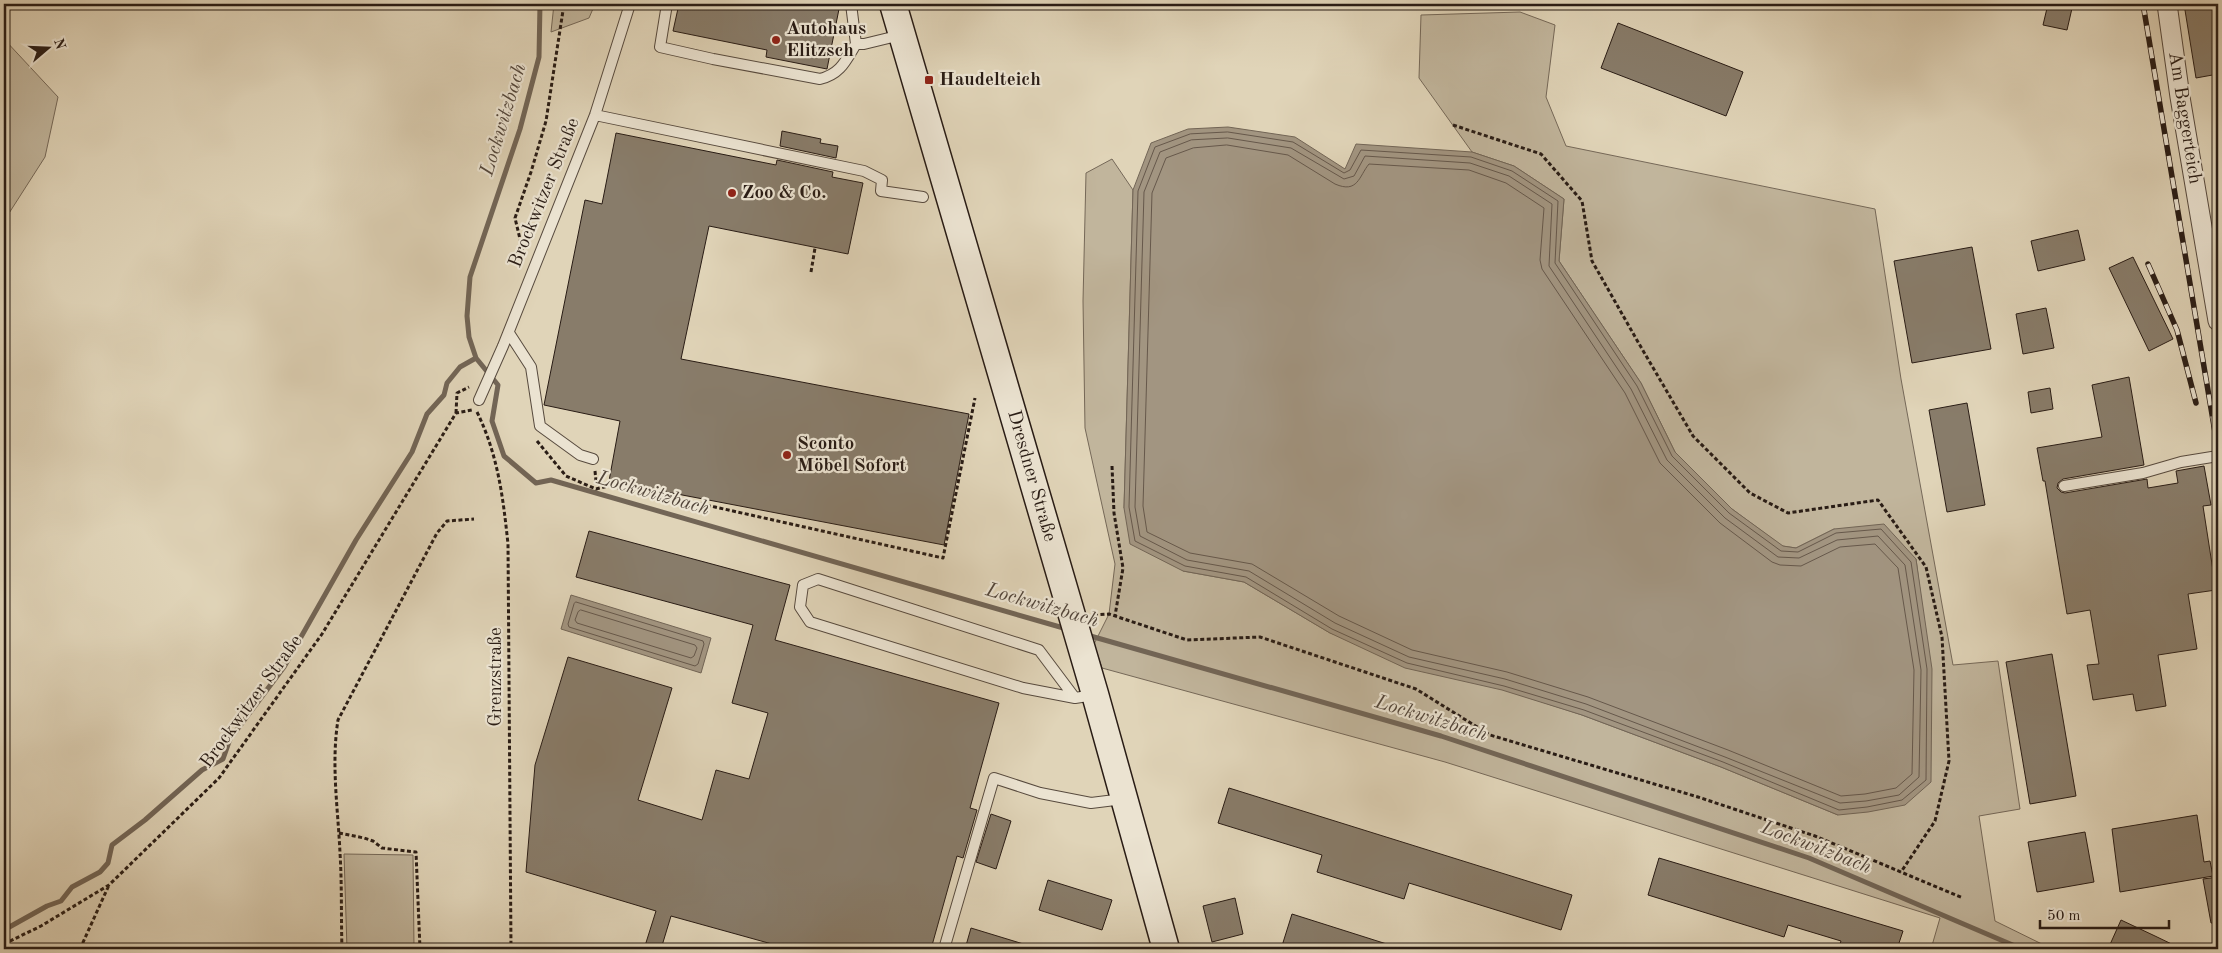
<svg xmlns="http://www.w3.org/2000/svg" width="2222" height="953" font-family="'Old Standard TT',serif">
<rect width="100%" height="100%" fill="#e0d4b8"/>
<filter id="stains"><feTurbulence type="fractalNoise" baseFrequency=".004" numOctaves="4"/><feColorMatrix values="0 0 0 0 .2 0 0 0 0 .09 0 0 0 0 .02 0 0 0 .5 -.17"/></filter>
<radialGradient id="worn" r=".72"><stop offset=".6" stop-color="#630" stop-opacity="0"/><stop offset="1" stop-color="#630" stop-opacity=".3"/></radialGradient>
<!-- green -->
<path fill="#c1b59c" stroke="#756858" d="M554,4H595L589,18L551,32Z
M1520,12L1555,25L1546,97L1566,146L1875,209L1901,379L1953,665L1998,661L2020,809L1979,816L1995,921L2052,949H1931L1940,918L1445,762L1102,668L1094,644L1109,614L1115,564L1085,428L1083,301L1086,173L1112,159L1133,190L1124,508L1183,571L1244,582L1330,633L1582,715L1721,767L1838,815L1923,614L1916,559L1834,529L1796,548L1782,546L1732,509L1675,452L1641,383L1559,261L1564,199L1514,166L1472,152L1419,78L1421,15Z
M4,39L58,97L45,157L4,221Z
M344,854L413,855L414,949H347Z"/>
<!-- water -->
<path fill="#a29581" stroke="#726556" d="M1228,127L1295,137L1345,169L1356,144L1472,152L1514,166L1564,199L1559,261L1641,383L1675,452L1732,509L1783,546L1796,548L1834,529L1884,524L1916,559L1932,669L1931,782L1905,805L1868,812L1838,815L1721,767L1582,715L1502,690L1405,668L1330,633L1244,582L1183,571L1130,544L1124,508L1133,190L1151,143L1188,129Z
M571,595L711,638L701,673L561,629Z"/>
<g fill="none" stroke-linecap="round" stroke-linejoin="round">
<!-- shore -->
<path stroke="#66584b" stroke-width="1" d="M1228,132L1293,142L1344,173L1350,170L1361,150L1471,157L1512,171L1558,201L1555,263L1637,386L1672,456L1729,513L1781,551L1798,552L1836,533L1881,529L1911,562L1927,669L1926,780L1902,800L1867,807L1839,810L1723,762L1584,710L1504,686L1407,663L1332,629L1246,577L1185,566L1135,541L1129,507L1138,191L1155,147L1190,134Z
M1228,138L1291,148L1344,179L1354,176L1365,156L1470,163L1509,176L1552,204L1549,266L1631,389L1667,460L1725,518L1778,557L1799,558L1837,540L1878,536L1905,565L1921,670L1919,777L1899,795L1866,801L1840,803L1725,757L1586,704L1505,679L1409,657L1335,623L1249,571L1187,560L1140,536L1135,507L1144,192L1160,152L1191,140Z
M1227,145L1288,155L1335,184C1358,194 1359,176 1369,164L1469,170L1506,183L1544,208L1540,260L1542,269L1625,393L1660,463L1720,523L1772,562L1780,565L1801,566L1840,547L1875,544L1898,568L1914,670L1912,774L1896,788L1865,794L1841,796L1728,750L1588,697L1507,672L1412,650L1339,616L1252,564L1190,553L1147,532L1143,506L1152,193L1166,158L1193,148Z
M576,602L703,641L704,644L698,664L695,666L569,627L568,624L574,604Z
M581,610L695,645L697,648L694,656L691,658L577,623L575,620L578,612Z"/>
<!-- stream -->
<path stroke="#726556" stroke-width="5" d="M540,4L539,57L520,129L470,277L467,316L469,337L476,358L498,385L492,421L504,456L536,483L551,480L1067,629
M1087,635L1441,736L1809,858L2022,949
M4,930L47,906L61,901L72,887L100,872L108,863L112,845L145,820L202,770L223,759L230,739L284,667L356,540L412,452L427,414L444,395L447,383L460,367L476,358"/>
</g>
<!-- building -->
<path fill="#887c6a" stroke="#291c15" d="M679,4H840L827,69L766,57L767,50L673,31Z
M2048,4H2073L2067,30L2043,25Z
M2184,4H2215L2218,25V74L2196,78Z
M1618,23L1743,72L1726,116L1601,68Z
M782,131L821,139L820,143L838,146L836,158L780,146Z
M616,133L776,165L777,160L833,172L832,177L863,183L848,254L709,226L681,359L969,414L944,545L609,481L620,421L544,405L585,200L602,204Z
M2078,230L2085,260L2038,271L2031,241Z
M1972,247L1991,349L1912,363L1894,261Z
M2133,257L2173,339L2149,351L2109,268Z
M2046,308L2054,348L2023,354L2016,314Z
M2129,377L2144,465L2063,479L2058,483L2057,488L2061,492L2065,493L2147,479L2148,488L2178,483L2176,471L2204,466L2211,505L2203,506L2216,590L2188,594L2197,649L2158,655L2166,706L2136,711L2133,694L2093,700L2087,665L2099,664L2090,610L2067,614L2045,481H2043L2037,448L2102,437L2092,385Z
M2050,388L2053,409L2031,413L2028,392Z
M1967,403L1985,505L1947,512L1929,410Z
M589,531L790,585L775,640L999,703L970,808L977,810L963,858L957,856L931,949H790L671,916L661,949H644L656,911L526,872L535,765L568,657L672,688L638,800L702,820L716,770L749,779L768,713L732,703L753,625L576,577Z
M2052,654L2076,796L2030,804L2006,662Z
M1229,788L1572,895L1561,930L1409,883L1404,899L1317,872L1322,855L1218,823Z
M991,814L1011,821L996,869L976,862Z
M2197,815L2204,862L2210,861L2213,876L2120,892L2112,829Z
M2085,832L2094,882L2037,892L2028,842Z
M1659,858L1903,931L1897,949H1838L1841,941L1788,925L1784,937L1648,895Z
M2218,877V923H2211L2203,879Z
M1048,880L1112,900L1102,930L1039,910Z
M1235,898L1243,934L1212,942L1203,906Z
M1292,914L1393,946V949H1281Z
M2121,920L2155,936L2182,949H2108Z
M971,928L1030,946L1029,949H965Z"/>
<g fill="none" stroke-linecap="round" stroke-linejoin="round">
<defs>
<path id="service" d="M667,4L660,47L713,59L820,79C841,74 846,60 856,44H864L901,35
M851,4L856,44
M595,115L864,171L882,180L881,191L923,197
M2204,239L2218,236
M509,333L531,367L540,426L580,455L593,459
M479,400L503,346L595,115L630,4
M2064,486L2143,473L2181,462L2218,456
M1075,698L1039,650L818,579L803,585L800,607L810,622L1023,688L1075,698L1094,695
M944,949L994,778L1040,793L1091,803L1123,799"/>
<path id="minor" d="M2167,4L2180,97L2218,321"/>
<path id="secondary" d="M893,4L1095,694L1166,949"/>
</defs>
<!-- service casing -->
<use href="#service" stroke="#574a3e" stroke-width="12"/>
<!-- minor casing -->
<use href="#minor" stroke="#574a3e" stroke-width="21"/>
<!-- secondary casing -->
<use href="#secondary" stroke="#291c15" stroke-width="29"/>
<!-- path -->
<path stroke="#291c15" stroke-width="3" stroke-dasharray="4 2.5" stroke-linecap="butt" d="M1453,125L1541,154L1582,201L1592,261L1638,342L1693,436L1750,493L1788,513L1878,500L1926,567L1942,637L1949,761L1935,821L1901,872
M524,256L515,218L531,172L546,121L564,4
M811,272L815,248
M477,412C498,455 503,497 508,544L511,949
M456,413L457,393L469,387
M537,441L566,476L596,489L608,486
M1112,466L1114,513L1123,568L1115,616
M595,471L596,481L609,486L715,507L943,558L975,398
M1094,615L1109,614L1187,640L1260,637L1416,689L1490,735L1698,797L1815,836L1963,898
M339,833L364,838L373,841L382,848L416,852L420,949
M4,944L41,926L109,885L219,778L322,634L456,413L472,410
M80,949L109,885
M342,949C341,917 342,885 340,853C338,809 331,764 338,720L437,533L447,521L474,519"/>
<!-- service -->
<use href="#service" stroke="#ebe3d1" stroke-width="10"/>
<!-- minor -->
<use href="#minor" stroke="#ebe3d1" stroke-width="19"/>
<!-- secondary -->
<use href="#secondary" stroke="#ebe3d1" stroke-width="26"/>
<defs>
<path id="rail" d="M2143,4L2218,450
M2148,264L2177,330L2196,403"/>
</defs>
<!-- rail casing -->
<use href="#rail" stroke="#291c15" stroke-width="5.5"/>
<!-- rail -->
<use href="#rail" stroke="#ebe3d1" stroke-width="4" stroke-dasharray="11" stroke-linecap="butt"/>
</g>
<!-- markers -->
<g fill="#8f2418" stroke="#ebe3d1" stroke-width="2">
<circle cx="776" cy="40" r="5"/>
<rect x="924" y="75" width="10" height="10" rx="2.5"/>
<circle cx="732" cy="193" r="5"/>
<circle cx="787" cy="455" r="5"/>
</g>
<g text-anchor="middle" dominant-baseline="central" stroke-width="4.5" stroke-linejoin="round" paint-order="stroke">
<!-- poi labels -->
<g font-size="19" font-weight="bold" fill="#291c15" stroke="#ebe3d1" text-anchor="start">
<text x="786" y="29">Autohaus<tspan x="786" dy="22">Elitzsch</tspan></text>
<text x="939" y="80">Haudelteich</text>
<text x="742" y="193">Zoo &amp; Co.</text>
<text x="797" y="444">Sconto<tspan x="797" dy="22">Möbel Sofort</tspan></text>
</g>
<!-- street labels -->
<g font-size="19" fill="#291c15" stroke="#ebe3d1">
<text transform="translate(2184 118) rotate(81)">Am Baggerteich</text>
<text transform="translate(545 193) rotate(-68)">Brockwitzer Straße</text>
<text transform="translate(1031 476) rotate(74)">Dresdner Straße</text>
<text transform="translate(496 677) rotate(-90)">Grenzstraße</text>
<text transform="translate(252 702) rotate(-54)">Brockwitzer Straße</text>
</g>
<!-- water labels -->
<g font-size="20" font-style="italic" fill="#53463b" stroke="#ebe3d1">
<text transform="translate(504 120) rotate(-73)">Lockwitzbach</text>
<text transform="translate(653 494) rotate(16)">Lockwitzbach</text>
<text transform="translate(1042 606) rotate(16)">Lockwitzbach</text>
<text transform="translate(1431 719) rotate(17)">Lockwitzbach</text>
<text transform="translate(1816 848) rotate(21)">Lockwitzbach</text>
</g>
</g>
<!-- margin -->
<rect width="2222" height="953" fill="none" stroke="#e0d4b8" stroke-width="20"/>
<rect x="5" y="5" width="2212" height="943" fill="none" stroke="#291c15" stroke-width="2.5"/>
<rect x="10" y="10" width="2202" height="933" fill="none" stroke="#291c15"/>
<!-- north arrow -->
<g transform="translate(48 48) rotate(71)" stroke="#ebe3d1" stroke-width="4" paint-order="stroke">
<path d="M0-4L9 19L0 12L-9 19Z" fill="#291c15"/>
<text y="-8" font-size="14" font-weight="bold" text-anchor="middle" fill="#291c15">N</text>
</g>
<!-- scale -->
<path d="M2040 920v8h129v-8" fill="none" stroke="#291c15" stroke-width="2.5"/>
<text x="2047" y="920" font-size="15" fill="#291c15" stroke="#ebe3d1" stroke-width="4" paint-order="stroke">50 m</text>
<rect width="100%" height="100%" filter="url(#stains)"/>
<rect width="100%" height="100%" fill="url(#worn)"/>
</svg>
